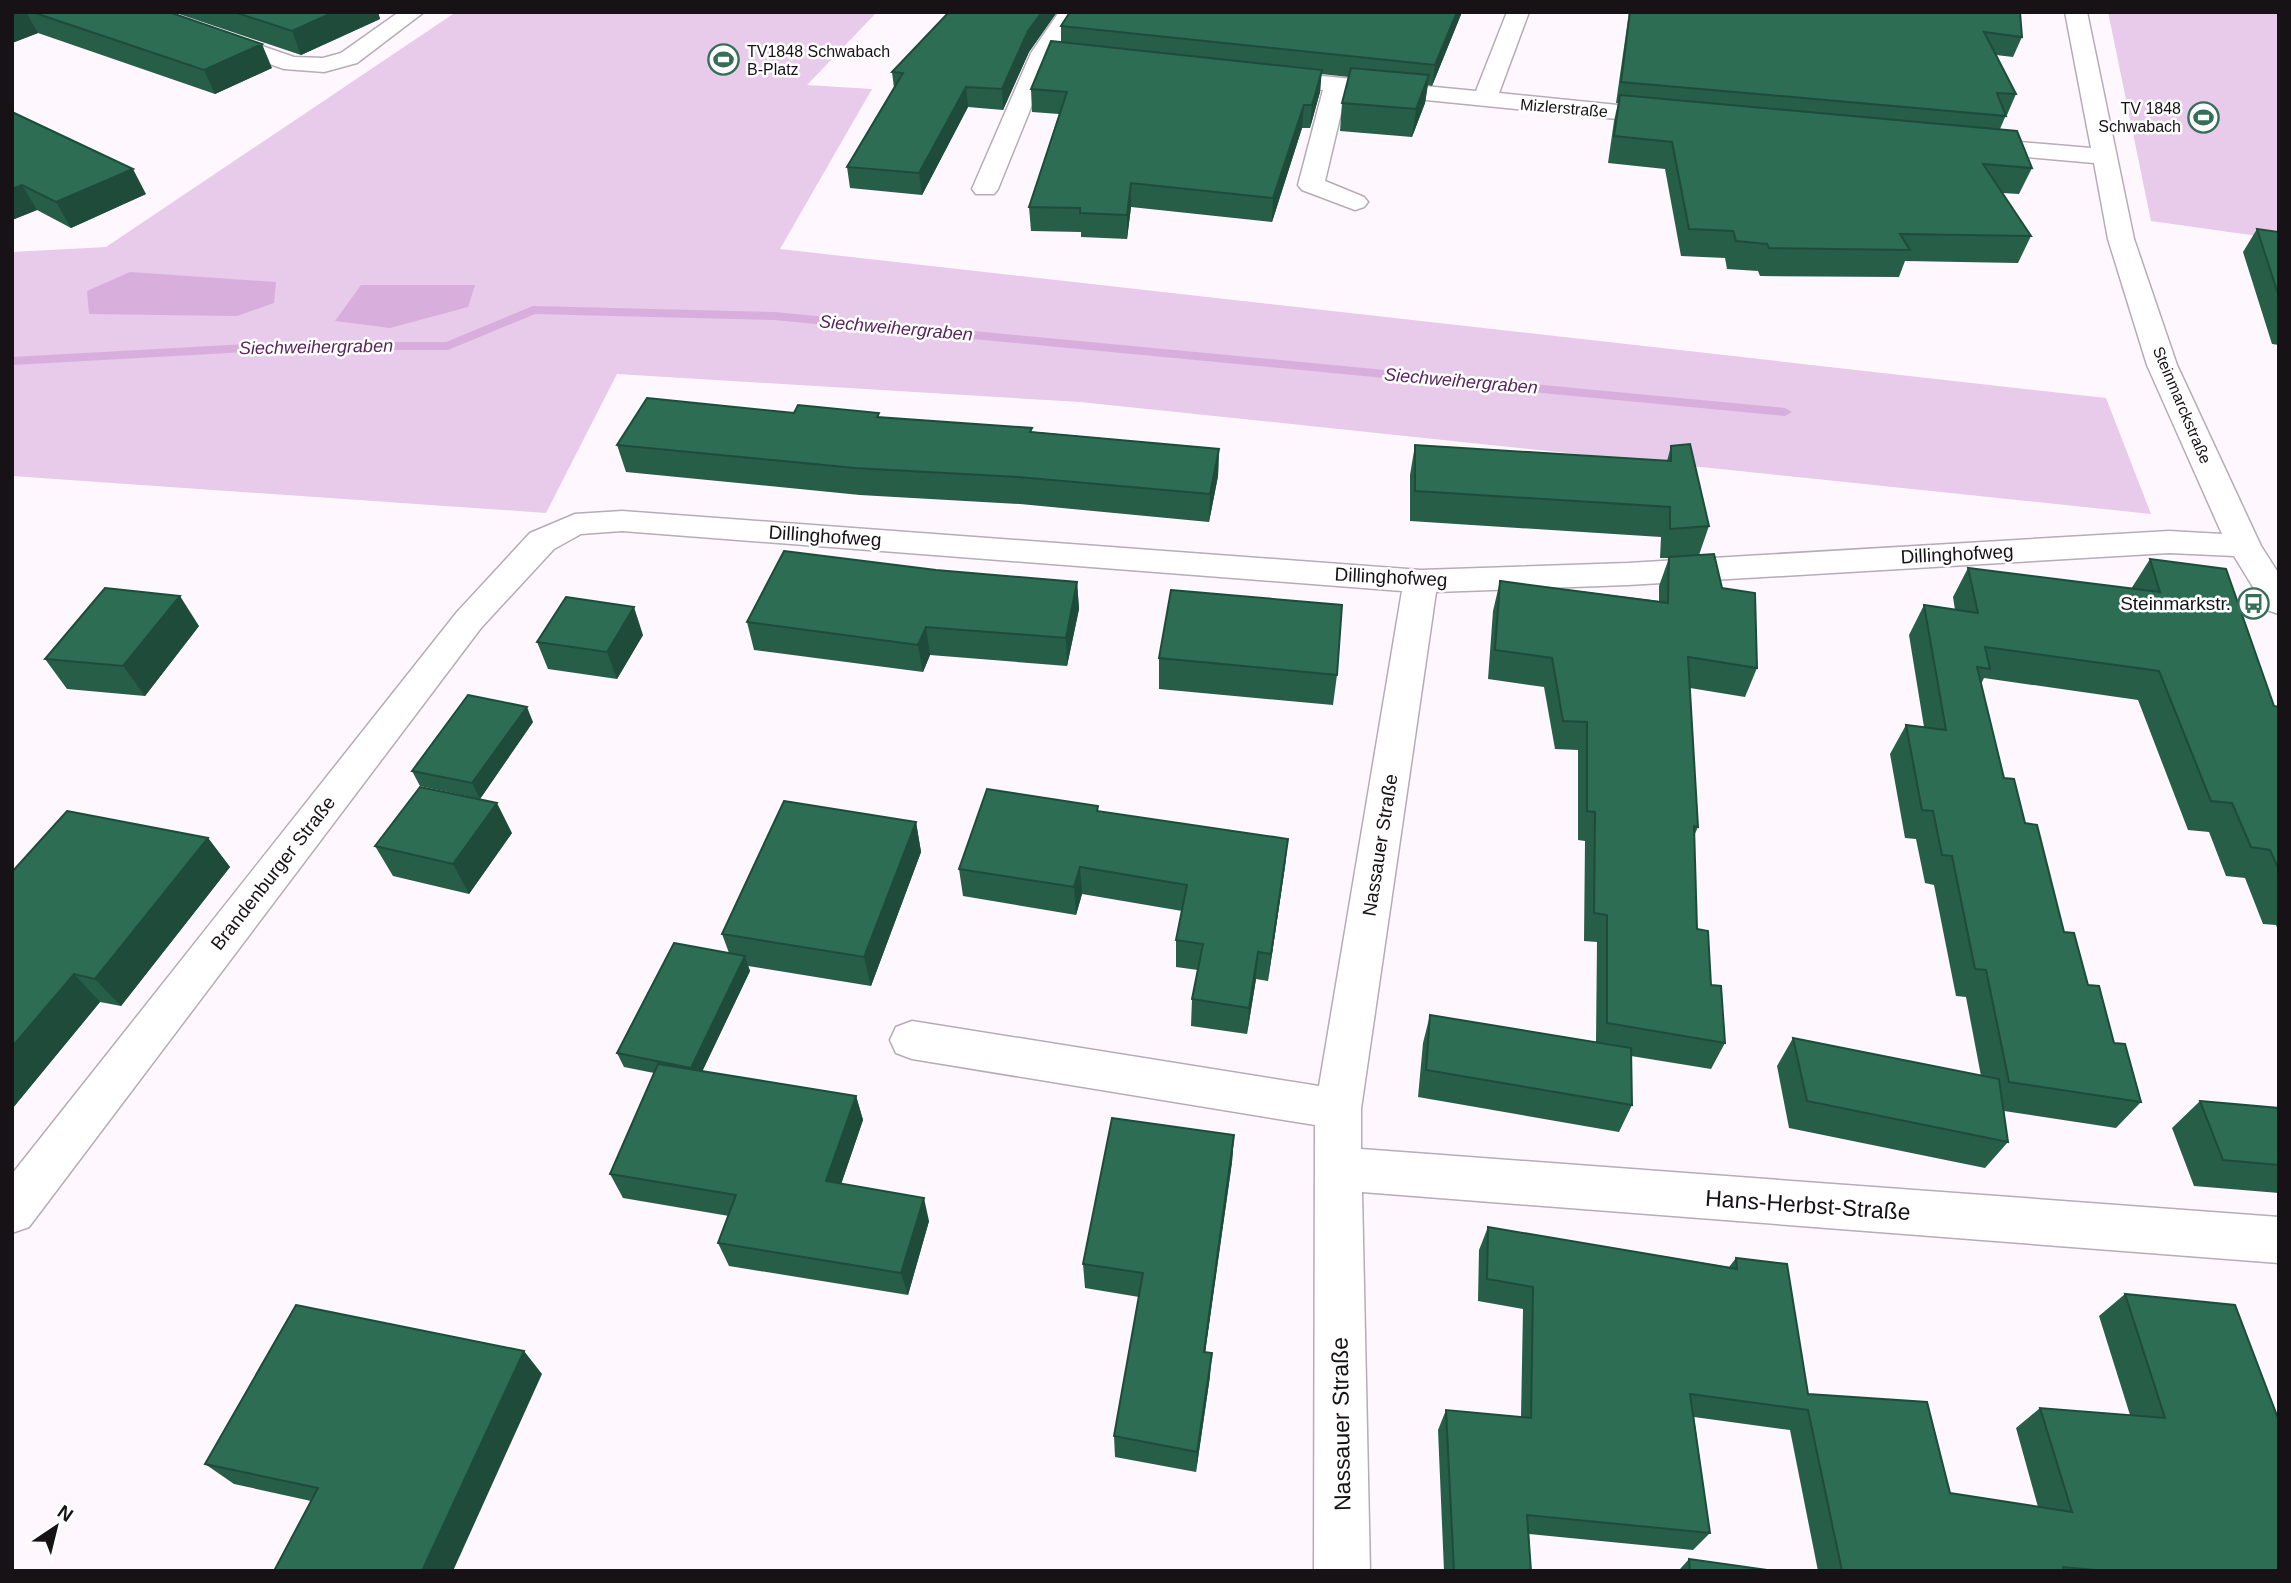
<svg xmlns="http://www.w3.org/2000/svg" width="2291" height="1583" font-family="Helvetica,sans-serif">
<rect width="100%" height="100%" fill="#fef8fe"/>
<!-- green -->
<path fill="#e8caea" d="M456,12H877L807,85L872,89L780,249L2106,398L2151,514L1080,402L617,374L546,513L12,476V252L106,247Z
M2108,12H2279V239L2151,221Z"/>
<!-- water -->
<path fill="#d8aedc" d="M130,272L276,282L274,303L237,316L89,314L87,291Z
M361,285H475L468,307L390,328L335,321Z"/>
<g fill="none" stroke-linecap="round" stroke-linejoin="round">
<!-- stream -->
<path fill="#d8aedc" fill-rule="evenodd" d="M533,306L774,312L1785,408L1792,412L1785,416L774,320L535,314L448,350H285L12,365V357L285,342H446Z"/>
<defs>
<path id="minor" d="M131,12H164L294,57L323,58L341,53L399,12H424L357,63L324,72L284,69L134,17Z
M1059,12H1081L1053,53L998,189L994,194H976L972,189L1031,53Z
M1507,12H1529L1499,93L1667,110L1675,112L1679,117L1675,122L1667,124L1346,92L1325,181L1364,197L1368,202L1364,207L1355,210L1302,190L1298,185L1323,90L1262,83L1259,78L1262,73L1270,71L1476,91Z
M2065,12H2087L2134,239L2177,365L2261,546L2279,574V614L2267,610L2234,556L2169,553L1628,585L1436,592L1361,1109V1149L2279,1217V1263L1362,1192L1370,1571H1314L1315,1125L912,1059L896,1053L890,1040L896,1027L912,1021L1319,1086L1402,591L622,531L581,534L554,549L481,628L29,1227L12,1233V1174L457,612L530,533L575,514L622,511L1421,570L1628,563L2169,531L2222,534L2147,365L2108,239L2094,163L1971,152L1962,150L1959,145L1962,140L1971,138L2091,148Z"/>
</defs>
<!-- minor casing -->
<use href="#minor" stroke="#b7abb8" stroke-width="3"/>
<!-- minor -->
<use href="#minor" fill="#fff" fill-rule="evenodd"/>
</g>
<!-- wall -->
<path fill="#265e47" d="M12,12H169L272,68L215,94L38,33L12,43Z
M173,12H378L380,19L301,55Z
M949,12H1057L1029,52L1003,110L968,107L922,195L850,188L847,167L894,88L892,72Z
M1462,12L1432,86L1428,85L1425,103L1412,137L1340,131L1342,103L1349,77L1321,74L1320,92L1310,128H1302L1272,222L1131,207L1127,239L1081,237V232L1031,231L1029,207L1059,114L1032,112L1031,89L1061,43V26Z
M1629,12H2020L2022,37L2013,57L1996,55L2016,94L2007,115H2006L2000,129L2032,168L2019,194L2002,193L2031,236L2018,263L1905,261L1899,277L1760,276L1758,271L1727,269L1725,258L1681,256L1665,169L1608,163L1614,121L1618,103H1616Z
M12,112L146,194L71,228L37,210L12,220Z
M2257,229L2279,232V345L2272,344L2243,252Z
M794,413H879V417L1219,449L1218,476L1209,522L1020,504L860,495L626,472L617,445Z
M1415,445L1667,461L1671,446L1709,526L1699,555L1722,588L1757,668L1745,697L1690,688L1698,827L1694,836L1697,929L1725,1043L1711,1069L1631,1056L1632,1105L1619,1132L1418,1097L1423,1043L1430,1015L1596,1042L1597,942L1584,941L1585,841L1578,840V750L1555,749L1544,687L1488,679L1493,611L1500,581L1659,601V586L1669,558H1660L1661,537L1410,521V475Z
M2150,559L2274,706L2279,707V933L2276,925L2263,924L2245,878L2226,876L2209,832L2188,830L2138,700L1984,678L1981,684L2004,778L2025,823L2064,932L2141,1102L2116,1128L2004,1111L2008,1142L1985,1168L1789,1128L1777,1066L1793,1038L1981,1076L1966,997L1956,996L1934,885L1925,883L1916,839L1905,838L1890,754L1906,725L1924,727L1909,635L1924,605L1955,610L1953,597L1968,568L2131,589Z
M936,570L1077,582L1079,609L1067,666L930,655L923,672L754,650L747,622Z
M199,626L145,696L67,689L45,659Z
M643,635L617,679L548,669L537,642Z
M1159,658L1337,675L1333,705L1159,689Z
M533,722L480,799L420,786L412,771Z
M1098,811L1288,839L1285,866L1268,981L1256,979L1247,1034L1191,1026L1192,999L1198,970L1176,967V940L1182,911L1082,894L1076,915L963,896L959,869Z
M916,822L921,852L871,986L748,966L750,971L702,1072L856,1096L863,1120L841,1184L929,1221L908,1295L729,1266L718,1243L729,1216L623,1198L610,1174L654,1073L624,1067L617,1053L729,953L722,934Z
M512,833L469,894L393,876L375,846Z
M208,838L230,867L121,1006L100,1002L12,1109V872Z
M2200,1101L2279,1108V1193L2194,1186L2172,1128Z
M1234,1135L1232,1162L1205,1352L1210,1376L1196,1472L1115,1457L1114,1436L1139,1297L1085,1288L1083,1264Z
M1488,1227L1729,1267L1736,1258L1808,1394L1950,1493L2038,1507L2016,1428L2040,1408L2130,1415L2099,1316L2125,1294L2279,1571H1818L1790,1430L1694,1417L1710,1533L1693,1550L1529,1534L1531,1571H1444L1438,1430L1446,1410L1521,1417L1523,1309L1478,1301L1479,1250Z
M542,1374L311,1501L234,1484L205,1464Z
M1689,1559L1768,1571H1680V1569Z"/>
<!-- shaded-wall -->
<path fill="#1f4c3a" d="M19,12H26L38,33L12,43V15Z
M334,12H378L380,19L301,55L292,31Z
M1042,12H1057L1029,52L1003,110L1002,89L1028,31Z
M1457,12H1462L1432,86L1435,65Z
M262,44L272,68L215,94L204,70Z
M1322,70L1320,92L1310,128L1312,105Z
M1429,75L1425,103L1412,137L1416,109Z
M966,87L968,107L922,195L919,173Z
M1304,105L1302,128L1272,222L1273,198Z
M133,169L146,194L71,228L56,202Z
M1131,183V207L1127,239V215Z
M22,185L37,210L12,220V189Z
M1219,449L1218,476L1209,522L1210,494Z
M1077,582L1079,609L1067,666L1066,638Z
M180,596L199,626L145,696L123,666Z
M634,607L643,635L617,679L607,652Z
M926,627L930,655L923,672L918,645Z
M527,707L533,722L480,799L472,783Z
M497,803L512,833L469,894L453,864Z
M916,822L921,852L871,986L864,957Z
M208,838L230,867L121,1006L95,979Z
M1288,839L1285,866L1268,981L1271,954Z
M1080,867L1082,894L1076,915L1074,887Z
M1258,952L1256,979L1247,1034L1249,1008Z
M745,956L750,971L697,1082L691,1068Z
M74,974L100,1002L12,1109V1047Z
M856,1096L863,1120L834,1205L826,1181Z
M1234,1135L1232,1162L1202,1375L1204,1352Z
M924,1198L929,1221L908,1295L901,1273Z
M524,1351L542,1374L453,1571H422Z
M1212,1353L1210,1376L1196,1472L1197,1452Z"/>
<!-- building -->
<path fill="#2c6d53" stroke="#1f4c3a" stroke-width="2" d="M32,12H169L262,44L204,70Z
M234,12H334L292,31Z
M949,12H1042L1028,31L1002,89L966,87L919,173L847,167L903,73L892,72Z
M1070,12H1457L1435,65L1061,26Z
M1630,12H2020L2022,37L1984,32L2016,94L1997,93L2006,116L1621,82Z
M1051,41L1322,70L1312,105H1304L1273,198L1131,183L1127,215L1080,213V208L1029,207L1067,92L1031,89Z
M1351,68L1429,75L1416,109L1342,103Z
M1620,95L2017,131L2032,168L1983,164L2031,236L1900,234L1910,250L1769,248L1767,244L1736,241L1733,231L1689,229L1672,142L1614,136Z
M12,112L133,169L56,202L22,185L12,189Z
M2257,229L2279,232V297Z
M647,398L794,413L798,405L879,413L877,417L1032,428L1030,432L1219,449L1210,494L1018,477L855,468L617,445Z
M1690,444L1709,526L1670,529V507L1415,491V445L1671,461V446Z
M784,551L936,570L1077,582L1066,638L926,627L918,645L747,622Z
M1714,554L1722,588L1755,593L1757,668L1688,657L1698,827L1694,826L1697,929L1708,931L1711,985L1721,986L1725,1043L1607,1023V915L1594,913L1595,812L1587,811V722L1563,721L1552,658L1495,650L1500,581L1668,603L1669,557Z
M2150,559L2226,569L2274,706L2279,707V870L2270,850L2251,847L2232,803L2211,801L2159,671L1985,647L1990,669L1977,667L2004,778L2014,779L2025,823L2037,825L2064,932L2074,933L2088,985L2099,986L2114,1043L2125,1044L2141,1102L2009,1082L1986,970L1975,969L1952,856L1942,855L1933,811L1922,810L1906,725L1946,730L1924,605L1978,613L1968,568L2160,592Z
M105,588L180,596L123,666L45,659Z
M1171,590L1342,605L1337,675L1159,658Z
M566,597L634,607L607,652L537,642Z
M468,695L527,707L472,783L412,771Z
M420,787L497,803L453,864L375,846Z
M987,789L1098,806L1097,811L1288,839L1271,954L1258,952L1249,1008L1192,999L1203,944L1176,940L1187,885L1080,867L1074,887L959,869Z
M784,801L916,822L864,957L722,934Z
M67,811L208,838L95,979L74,974L12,1047V872Z
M674,943L745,956L691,1068L617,1053Z
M1430,1015L1631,1048L1632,1105L1426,1070Z
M1793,1038L1999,1079L2008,1142L1807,1101Z
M658,1064L856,1096L826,1181L924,1198L901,1273L718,1243L736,1195L610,1174Z
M2200,1101L2279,1108V1165L2223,1160Z
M1112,1118L1234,1135L1204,1352L1212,1353L1197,1452L1114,1436L1143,1273L1083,1264Z
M1488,1227L1737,1269L1736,1258L1787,1264L1808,1394L1927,1402L1950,1493L2072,1512L2040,1408L2165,1418L2125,1294L2235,1305L2279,1421V1571H2107L2063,1567L2064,1571H1842L1808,1410L1690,1394L1710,1533L1527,1515L1531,1571H1454L1446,1410L1531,1418L1533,1287L1487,1279Z
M296,1305L524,1351L422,1571H274L318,1488L205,1464Z
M1689,1559L1768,1570V1571H1690Z"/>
<!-- icons -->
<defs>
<symbol id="stadium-ring" viewBox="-11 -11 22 22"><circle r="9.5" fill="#fff" stroke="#366f57" stroke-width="1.5"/><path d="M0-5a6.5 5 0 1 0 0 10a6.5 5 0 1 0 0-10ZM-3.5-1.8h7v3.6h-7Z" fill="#366f57"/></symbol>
<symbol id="bus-ring" viewBox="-11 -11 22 22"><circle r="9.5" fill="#fff" stroke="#366f57" stroke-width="1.5"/><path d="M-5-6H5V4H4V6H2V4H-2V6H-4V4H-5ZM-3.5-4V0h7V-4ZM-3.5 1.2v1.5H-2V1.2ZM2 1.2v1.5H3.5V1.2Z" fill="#366f57"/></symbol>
</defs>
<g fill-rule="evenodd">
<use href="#stadium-ring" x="706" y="42" width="35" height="35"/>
<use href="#stadium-ring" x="2186" y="100" width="35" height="35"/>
<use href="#bus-ring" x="2236" y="586" width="35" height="35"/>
</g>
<g text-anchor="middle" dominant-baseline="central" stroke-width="5" stroke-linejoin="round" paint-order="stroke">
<!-- far-poi labels -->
<g font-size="16" fill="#161216" stroke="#fff" text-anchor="start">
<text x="747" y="51">TV1848 Schwabach<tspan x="747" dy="18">B-Platz</tspan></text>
<text x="2181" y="108" text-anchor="end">TV 1848<tspan x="2181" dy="18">Schwabach</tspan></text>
</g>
<!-- far-street labels -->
<g font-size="16" fill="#161216" stroke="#fff">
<text transform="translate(1564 108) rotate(5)">Mizlerstraße</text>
<text transform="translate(2182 405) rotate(67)">Steinmarckstraße</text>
</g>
<!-- far-water labels -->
<g font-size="18" font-style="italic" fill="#58255d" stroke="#fff">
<text transform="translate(896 328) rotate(5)">Siechweihergraben</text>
<text transform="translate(316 347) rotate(-1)">Siechweihergraben</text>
<text transform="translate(1461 381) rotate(5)">Siechweihergraben</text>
</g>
<!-- street labels -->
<g font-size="19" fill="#161216" stroke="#fff">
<text transform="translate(825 536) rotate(4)">Dillinghofweg</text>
<text transform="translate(1957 554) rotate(-3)">Dillinghofweg</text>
<text transform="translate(1391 577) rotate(3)">Dillinghofweg</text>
<text transform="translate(1380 845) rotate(-81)">Nassauer Straße</text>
<text transform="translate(273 873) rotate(-52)">Brandenburger Straße</text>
</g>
<!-- poi labels -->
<g font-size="19" fill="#161216" stroke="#fff" text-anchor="end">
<text x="2231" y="603">Steinmarkstr.</text>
</g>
<!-- near-street labels -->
<g font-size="23" fill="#161216" stroke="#fff">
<text transform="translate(1808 1205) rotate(4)">Hans-Herbst-Straße</text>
<text transform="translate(1341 1424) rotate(-91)">Nassauer Straße</text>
</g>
</g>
<!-- border -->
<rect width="2291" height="1583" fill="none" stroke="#161216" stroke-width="28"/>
<!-- north arrow -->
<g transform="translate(56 1527) rotate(35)" stroke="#ffffff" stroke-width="5" paint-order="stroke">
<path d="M0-5L12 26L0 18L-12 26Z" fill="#161216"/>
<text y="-10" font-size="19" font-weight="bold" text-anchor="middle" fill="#161216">N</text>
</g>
</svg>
